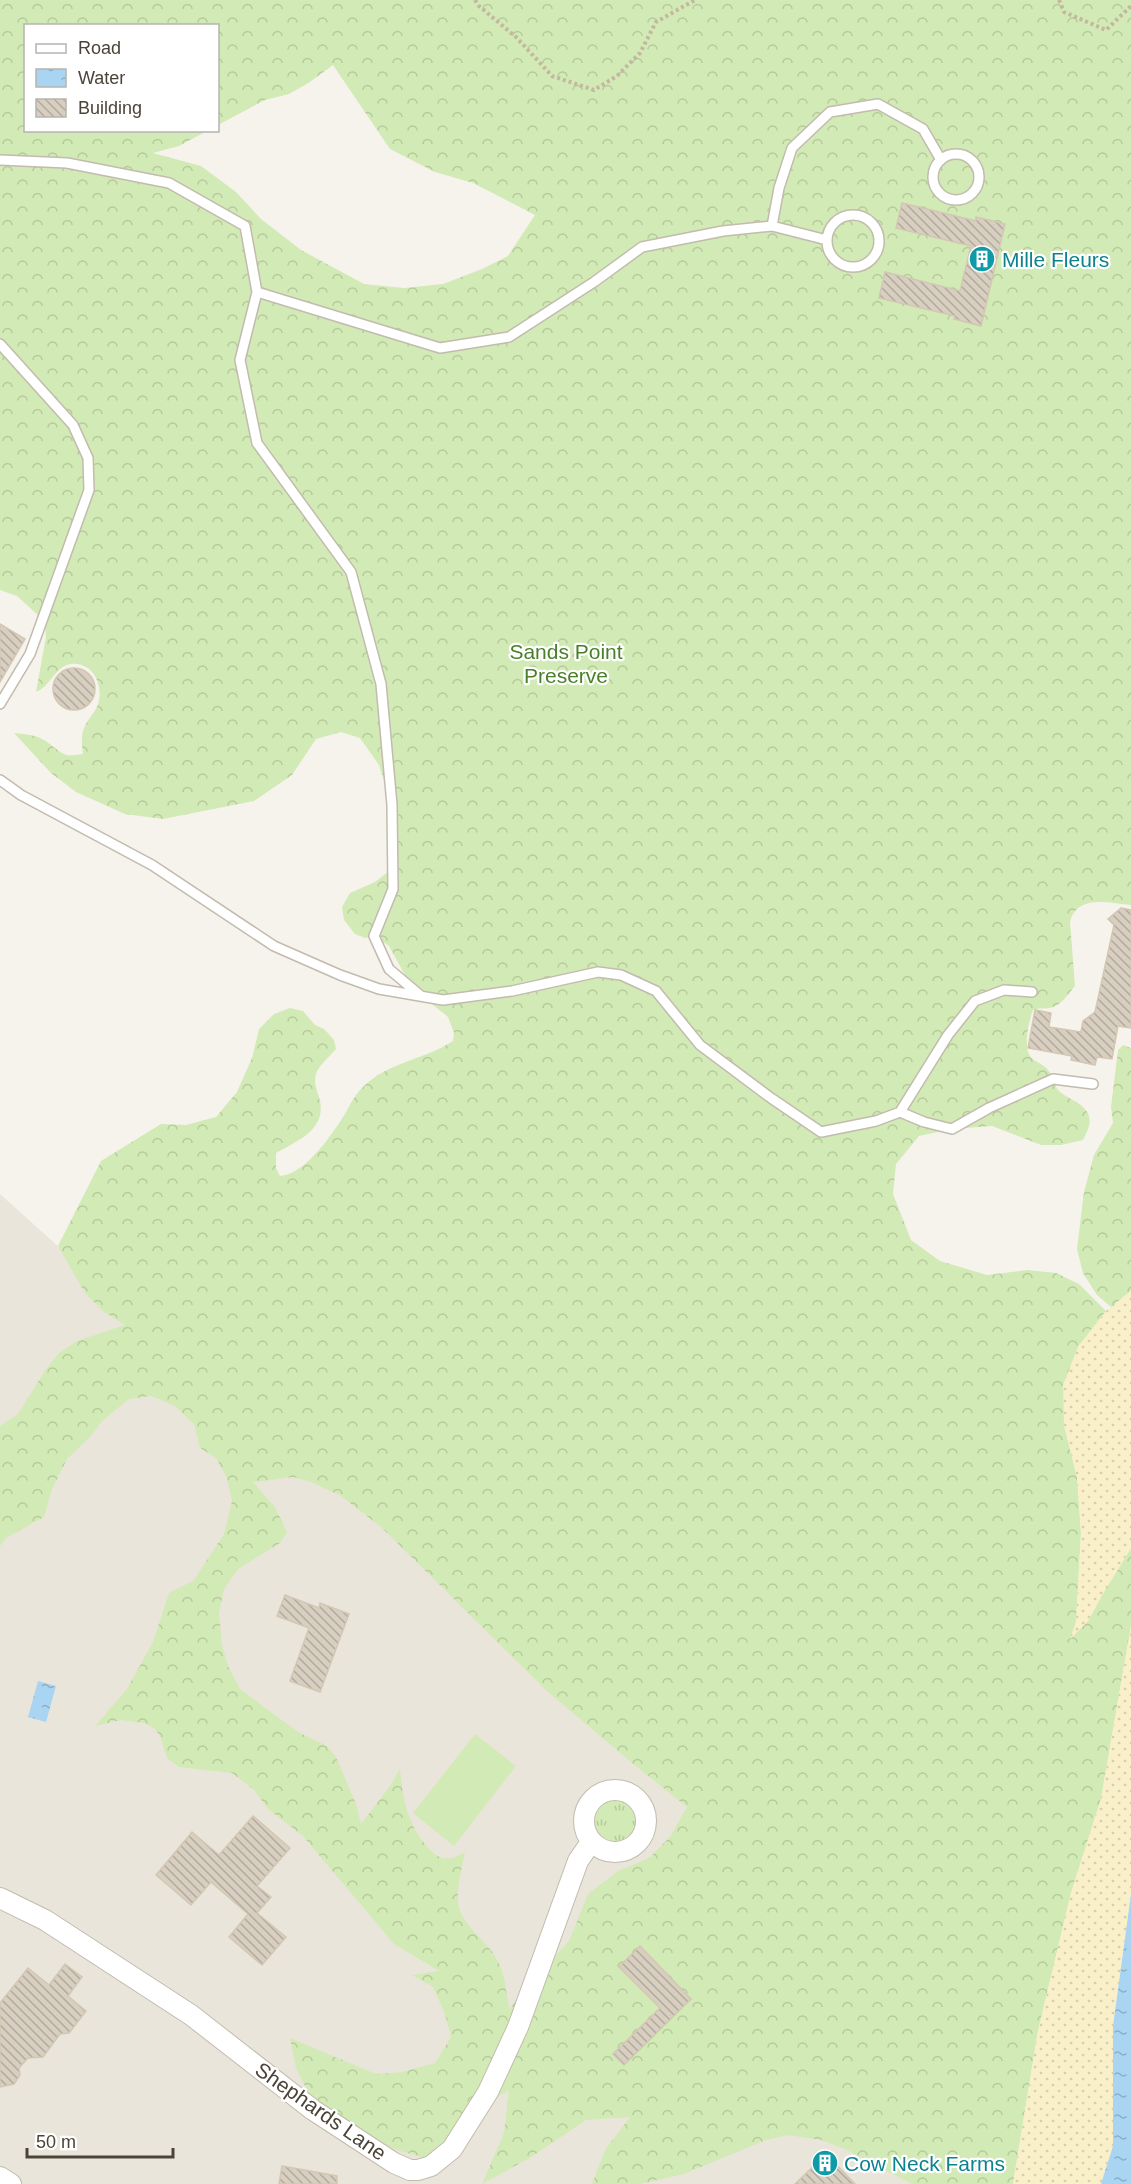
<svg xmlns="http://www.w3.org/2000/svg" width="1131" height="2184" font-family="Arial,sans-serif">
<defs>
<pattern id="grass-tufts" width="24" height="20" patternUnits="userSpaceOnUse" patternTransform="scale(1.5)"><rect width="24" height="20" fill="#d2eab5"/><path d="M3 7l-1-3M5 7V3M7 7l1-3M15 17l-1-3M17 17v-4M19 17l1-3" fill="none" stroke="#b6ca9c"/></pattern>
<pattern id="forest-crowns" width="20" height="18" patternUnits="userSpaceOnUse" patternTransform="scale(1.5)"><rect width="20" height="18" fill="#d2eab5"/><path d="M2 6a3 3 0 1 1 6 0M12 15a3 3 0 1 1 6 0" fill="none" stroke="#b6ca9c"/></pattern>
<pattern id="sand-dots" width="8" height="8" patternUnits="userSpaceOnUse" patternTransform="scale(1.5)"><rect width="8" height="8" fill="#f9efc9"/><path d="M2 2h.1M6 6h.1" fill="none" stroke="#d7cead" stroke-width="1.8" stroke-linecap="round"/></pattern>
<pattern id="water-ripples" width="26" height="14" patternUnits="userSpaceOnUse" patternTransform="scale(1.5)"><rect width="26" height="14" fill="#a9d4f2"/><path d="M2 4q2-2 4 0t4 0M15 11q2-2 4 0t4 0" fill="none" stroke="#8caec5"/></pattern>
<pattern id="building-back-hatch" width="6" height="6" patternUnits="userSpaceOnUse" patternTransform="scale(1.5)"><rect width="6" height="6" fill="#d8cfc1"/><path d="M-1 5l2 2M0 0l6 6M5-1l2 2" fill="none" stroke="#b1aa9e"/></pattern>
</defs>
<rect width="100%" height="100%" fill="#f6f3ec"/>
<!-- residential -->
<path fill="#eae5da" d="M0,1194L300,1464L559,1665L687,1807L952,2184H0Z"/>
<!-- grass -->
<path fill="url(#grass-tufts)" d="M593 1822a22 22 0 1 1 44 0a22 22 0 1 1-44 0Z"/>
<!-- forest -->
<path fill="url(#forest-crowns)" fill-rule="evenodd" d="M0,0H1131V905C1109,903 1077,894 1070,922L1075,986C1069,993 1062,1004 1053,1007C1046,1010 1039,1007 1033,1010C1029,1020 1023,1047 1030,1056C1034,1062 1044,1064 1048,1070C1053,1076 1054,1086 1059,1091C1062,1094 1068,1097 1071,1099C1092,1110 1094,1120 1083,1140L1061,1145H1041L992,1126L952,1129L919,1136L896,1164L893,1194L911,1240L940,1261L987,1275L1027,1270L1056,1273L1079,1284L1106,1311L1078,1347L1064,1425L1077,1477L1081,1533L1076,1622L1071,1638L1088,1621L1102,1595L1131,1548V1626L1101,1799L1071,1893L1038,2031L1013,2184H912L845,2149L821,2140L788,2135L766,2140L684,2174L640,2184H592L605,2150L630,2117L586,2120L528,2159L482,2184L504,2133L509,2090L466,2116L445,2150L425,2158L397,2150L360,2132L309,2094L296,2068L290,2038L376,2074L402,2072L435,2063L451,2037L445,2014L433,1987L412,1975L439,1971L394,1944L303,1836L268,1809L254,1790L232,1773L179,1767L167,1758L160,1736L154,1728L144,1723L121,1720L95,1726L127,1689L153,1642L169,1593L193,1581L224,1534L232,1501L227,1478L216,1458L200,1448L194,1424L175,1406L151,1396L129,1399L102,1421L90,1437L67,1459L52,1489L44,1517L6,1538L0,1546V1426L18,1414L46,1369L59,1353L77,1341L125,1325L104,1312L85,1293L58,1246L101,1161L161,1124L186,1125L216,1117L237,1092L252,1058L259,1029L274,1014L290,1008L303,1011L315,1025L324,1029L334,1040L336,1049C330,1056 318,1066 316,1074C313,1084 318,1092 320,1101C326,1130 297,1141 276,1153V1168L280,1176C305,1175 333,1133 345,1114C350,1105 355,1094 363,1087C388,1062 424,1060 453,1041L454,1033L448,1017L412,988L389,946L374,936L365,938L355,934L344,920L342,907L350,893L375,882L393,868L392,805L379,765L360,738L341,732L316,739L292,775L254,801L163,819L125,814L76,792L51,773L14,733C25,734 38,735 47,742C63,753 62,758 83,754C82,746 81,739 83,731C86,721 93,715 97,707C105,688 94,661 71,664C55,666 51,686 36,692L46,637L45,626L39,616L17,596L0,590ZM26,26H218V125L265,100L289,94L310,82L333,65L390,149L435,172L473,183L535,215L508,256L482,269L443,284L404,288L364,284L301,250L261,219L236,192L201,166L153,153L179,146L207,131L26,130ZM293,1477L311,1482L341,1496L382,1528L548,1692L637,1767L687,1807L670,1837L649,1858L618,1871L588,1894L569,1941L520,1994L510,2009C505,1991 506,1973 495,1956C485,1940 464,1926 459,1908C455,1891 462,1869 465,1852C458,1856 451,1860 443,1858C436,1857 429,1849 425,1844C406,1820 403,1799 400,1769L390,1786L361,1824L356,1804L336,1757L327,1746L298,1732L240,1689L228,1666L222,1645L219,1613L224,1589L238,1569L280,1543L287,1532L275,1507L253,1482Z
M1123,1045L1131,1048V1291L1111,1307L1097,1295L1083,1273L1077,1249L1084,1192L1094,1155L1113,1123L1111,1107L1118,1050Z"/>
<!-- sand -->
<path fill="url(#sand-dots)" d="M1131,1291V1548L1102,1595L1088,1621L1070,1639L1076,1622L1081,1533L1077,1477L1064,1425L1063,1385L1078,1347L1106,1311Z
M1131,1626V1894L1113,2026V2146L1101,2184H1013L1038,2031L1071,1893L1101,1799Z"/>
<!-- pitch -->
<path fill="#d2eab5" d="M475,1734L516,1766L454,1846L413,1813Z"/>
<!-- water -->
<path fill="url(#water-ripples)" d="M38,1681L56,1686L46,1722L28,1717Z
M1131,1894V2184H1101L1113,2146V2026Z"/>
<!-- building -->
<path fill="url(#building-back-hatch)" stroke="#d3c7b4" stroke-width="1.5" d="M902,203L976,221V217L1005,224L981,326L954,319L955,316L879,298L885,272L960,291L971,246L896,228Z
M0,624L25,639L0,682Z
M53 689a21 21 0 1 1 42 0a21 21 0 1 1-42 0Z
M1121,908L1131,910V1028L1118,1026L1112,1059L1097,1057L1095,1065L1071,1060L1072,1056L1028,1048L1035,1010L1051,1013L1049,1027L1081,1032L1083,1021L1095,1012L1114,925L1108,919Z
M285,1595L319,1608L320,1603L349,1614L320,1692L290,1681L309,1628L277,1616Z
M253,1816L290,1848L257,1886L271,1897L257,1913L286,1937L262,1965L229,1937L248,1914L211,1882L191,1905L156,1875L192,1832L219,1855Z
M640,1946L691,1999L624,2065L613,2054L660,2008L619,1967Z
M65,1964L82,1977L68,1996L86,2011L69,2033L60,2034L43,2057L28,2058L19,2068L20,2075L14,2084L0,2087V2003L28,1968L49,1985Z
M826,2154L855,2184H795Z
M282,2166L337,2176V2184H279Z"/>
<g fill="none" stroke-linecap="round" stroke-linejoin="round">
<defs>
<path id="service" d="M933 177a23 23 0 1 1 46 0a23 23 0 1 1-46 0Z
M0,160L67,163L169,183L245,226L257,292L240,360L257,443L351,572L381,684L392,805L393,889L374,936L389,969L421,996
M827 241a26 26 0 1 1 52 0a26 26 0 1 1-52 0Z
M772,226L779,188L792,148L830,112L878,104L923,129L941,160
M257,292L440,348L509,337L594,282L642,247L723,231L772,226L827,240
M0,344L73,425L88,458L89,490L30,654L0,704
M0,780L21,795L152,865L274,946L340,975L379,989L443,1000L512,991L598,972L621,975L656,991L700,1045L771,1098L821,1132L876,1121L900,1112L948,1035L975,1001L1004,990L1032,992
M900,1112L924,1122L952,1129L989,1108L1053,1079L1093,1084"/>
<path id="minor" d="M584 1821a31 31 0 1 1 62 0a31 31 0 1 1-62 0Z
M0,1898L45,1920L191,2015L313,2110L394,2163L410,2170H418L431,2166L452,2149L488,2092L518,2027L578,1861L591,1842
M0,2177L11,2184"/>
</defs>
<!-- service casing -->
<use href="#service" stroke="#c2bbae" stroke-width="12"/>
<!-- minor casing -->
<use href="#minor" stroke="#c2bbae" stroke-width="22"/>
<!-- path -->
<path stroke="#c4b79f" stroke-width="4" stroke-dasharray="3 3" stroke-linecap="butt" d="M475,0L479,6L516,37L552,76L594,90L617,76L640,53L656,22L695,0
M1059,0L1064,12L1106,30L1131,6"/>
<!-- service -->
<use href="#service" stroke="#fff" stroke-width="9"/>
<!-- minor -->
<use href="#minor" stroke="#fff" stroke-width="20"/>
</g>
<!-- icons -->
<defs>
<symbol id="building-disc" viewBox="-11 -11 22 22"><circle r="9.5" fill="#0f9aa8" stroke="#fff"/><path d="M-4-6H4V6H1V3H-1V6H-4ZM-2.5-4.3h1.7v1.8h-1.7ZM.8-4.3h1.7v1.8H.8ZM-2.5-1h1.7V.8h-1.7ZM.8-1h1.7V.8H.8Z" fill="#fff"/></symbol>
</defs>
<g fill-rule="evenodd">
<use href="#building-disc" x="967" y="244" width="30" height="30"/>
<use href="#building-disc" x="810" y="2148" width="30" height="30"/>
</g>
<g text-anchor="middle" dominant-baseline="central" stroke-width="4.5" stroke-linejoin="round" paint-order="stroke">
<!-- culture labels -->
<g font-size="21" fill="#0d838f" stroke="#fff" text-anchor="start">
<text x="1002" y="259">Mille Fleurs</text>
<text x="844" y="2163">Cow Neck Farms</text>
</g>
<!-- park labels -->
<g font-size="21" fill="#4a7f2a" stroke="#fff">
<text x="566" y="651">Sands Point<tspan x="566" dy="24">Preserve</tspan></text>
</g>
<!-- street labels -->
<g font-size="21" fill="#4b4439" stroke="#fff">
<text transform="translate(321 2111) rotate(35)">Shephards Lane</text>
</g>
</g>
<!-- legend -->
<rect x="24" y="24" width="195" height="108" fill="#ffffff" stroke="#b7b4b0" stroke-width="1.5"/>
<rect x="36" y="44" width="30" height="9" fill="#ffffff" stroke="#b7b4b0" stroke-width="1.5"/>
<text x="78" y="54" font-size="18" fill="#4b4439">Road</text>
<rect x="36" y="69" width="30" height="18" fill="url(#water-ripples)" stroke="#b7b4b0" stroke-width="1.5"/>
<text x="78" y="84" font-size="18" fill="#4b4439">Water</text>
<rect x="36" y="99" width="30" height="18" fill="url(#building-back-hatch)" stroke="#b7b4b0" stroke-width="1.5"/>
<text x="78" y="114" font-size="18" fill="#4b4439">Building</text>
<!-- scale -->
<path d="M27 2148v9h146v-9" fill="none" stroke="#4b4439" stroke-width="3"/>
<text x="36" y="2148" font-size="18" fill="#4b4439" stroke="#ffffff" stroke-width="4.5" paint-order="stroke">50 m</text>
</svg>
